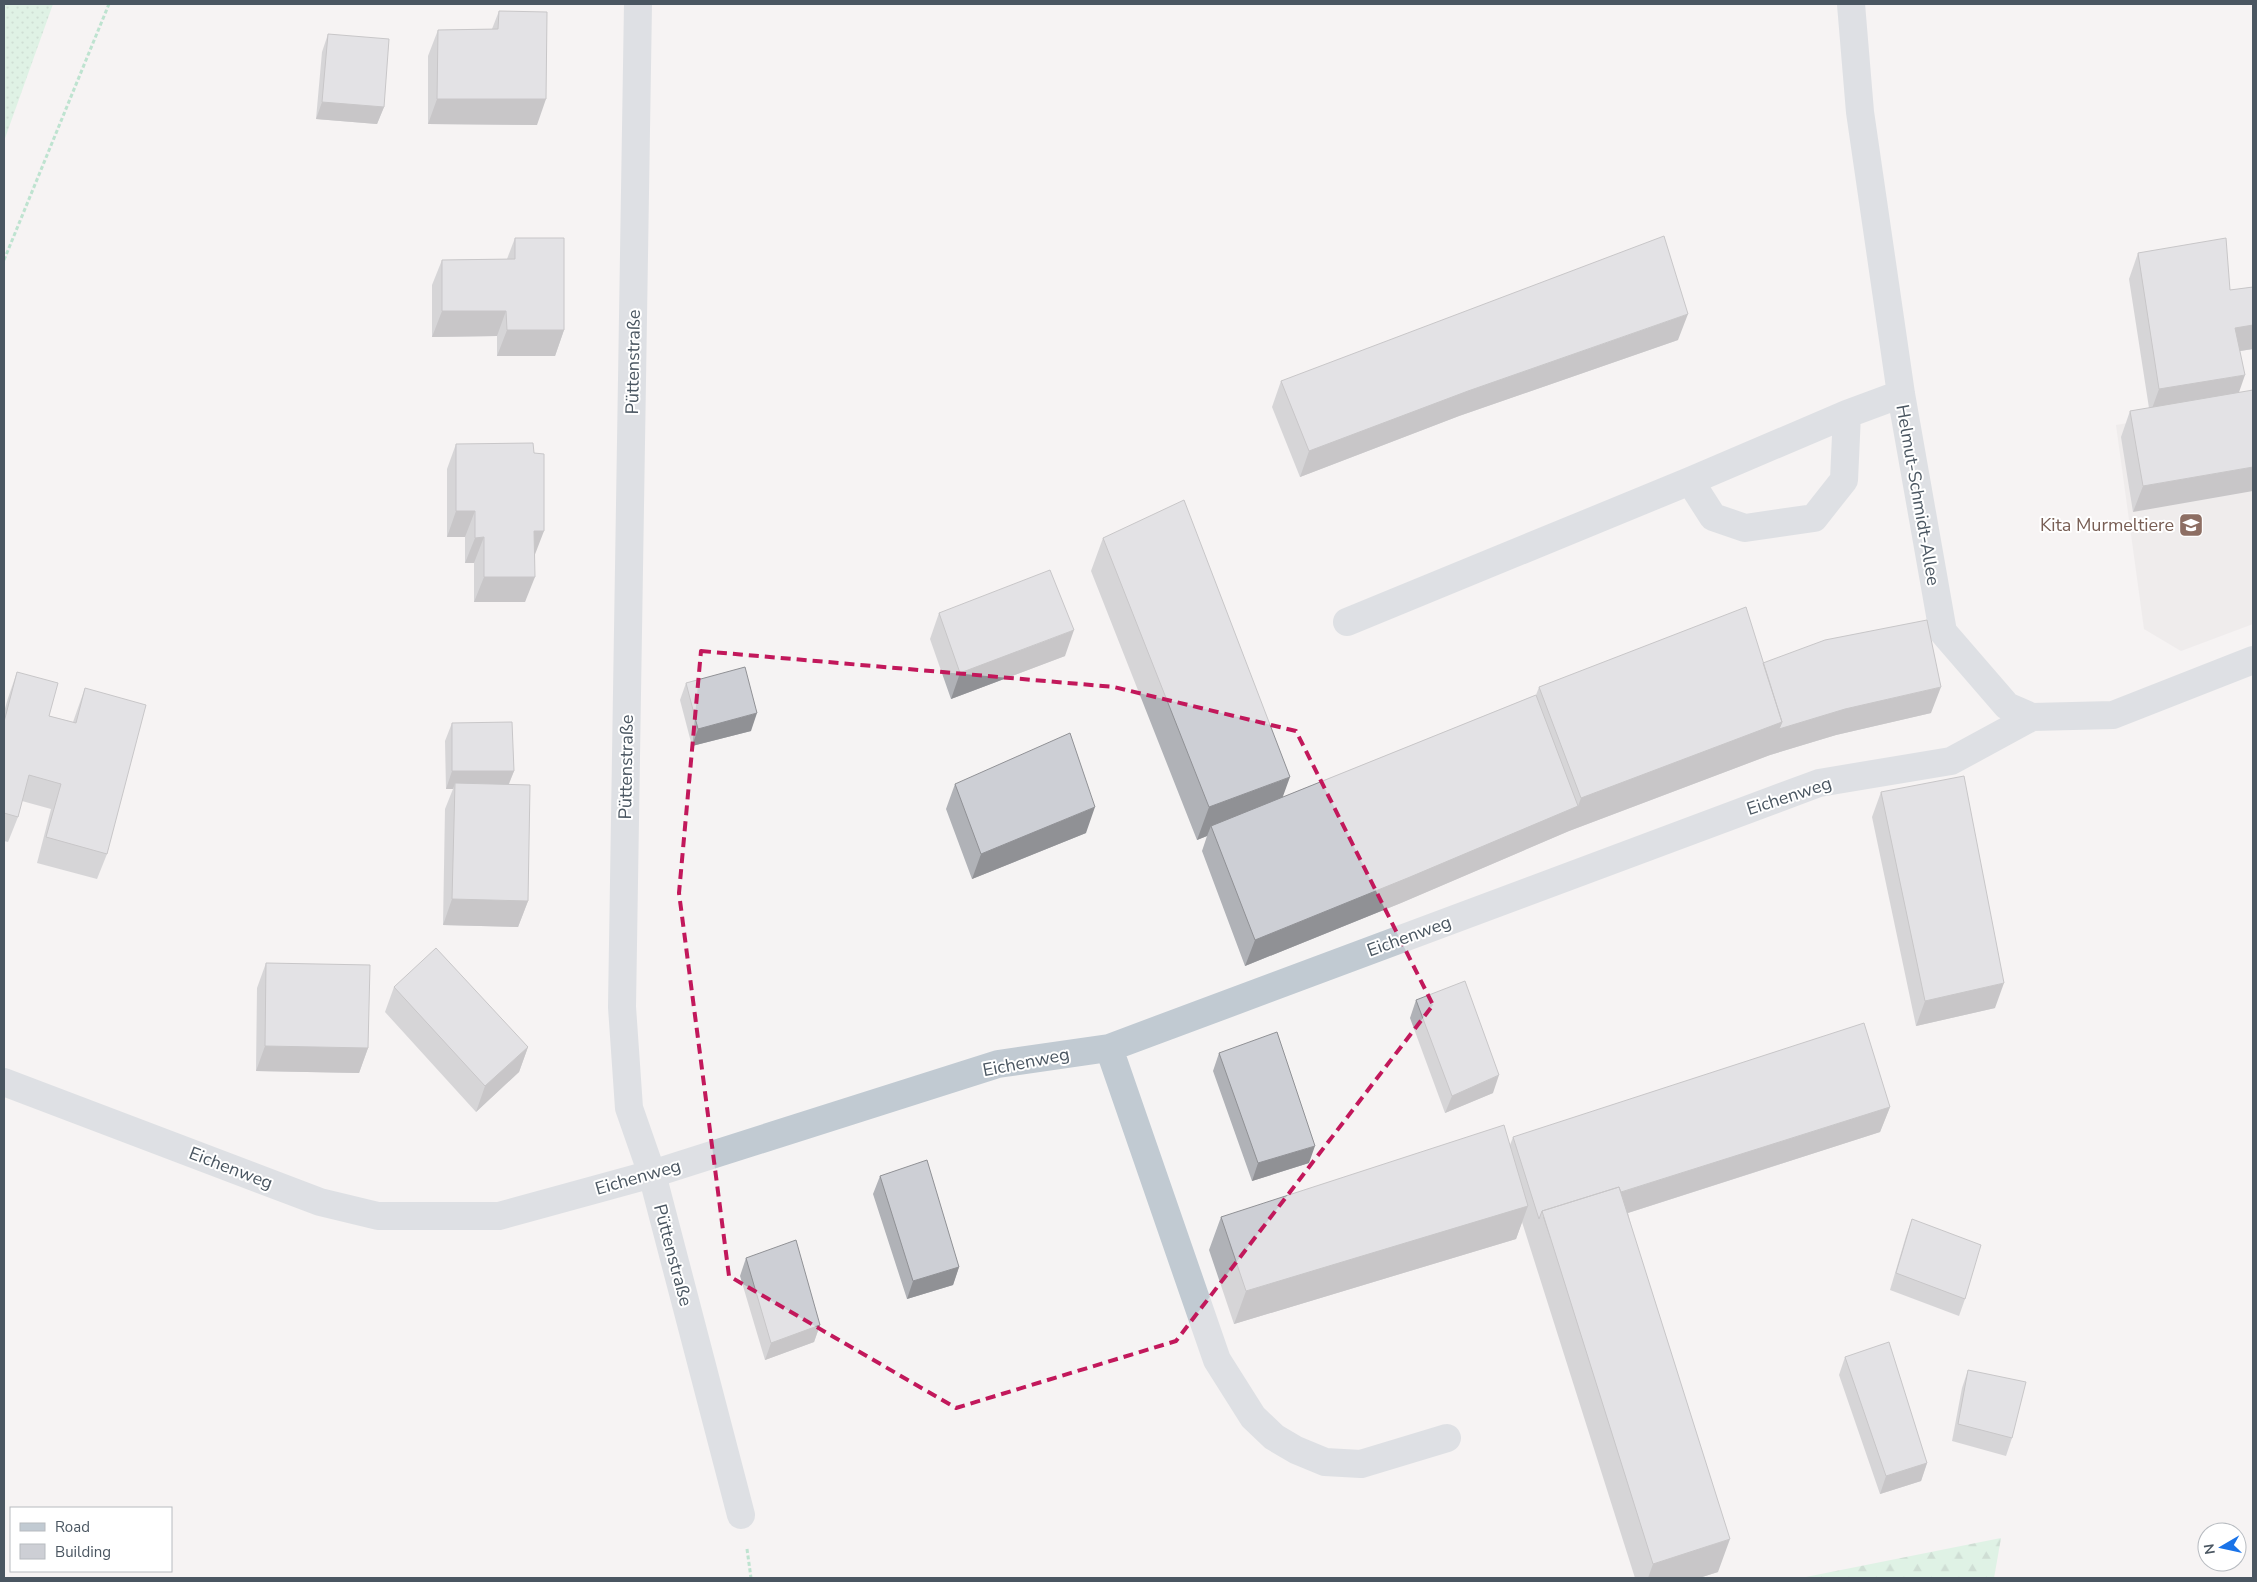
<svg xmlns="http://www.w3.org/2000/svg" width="2257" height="1582" font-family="'Nunito Sans',sans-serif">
<defs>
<pattern id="grass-dots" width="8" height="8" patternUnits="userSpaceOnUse" patternTransform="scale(1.25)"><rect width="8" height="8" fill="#c3f1d5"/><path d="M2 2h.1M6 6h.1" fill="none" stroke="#a0c6b0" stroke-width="1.8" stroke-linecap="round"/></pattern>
<pattern id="forest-firs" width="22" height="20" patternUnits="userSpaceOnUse" patternTransform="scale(1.25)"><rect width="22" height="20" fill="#c3f1d5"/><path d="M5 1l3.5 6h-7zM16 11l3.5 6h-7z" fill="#a0c6b0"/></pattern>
</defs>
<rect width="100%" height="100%" fill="#f5f3f3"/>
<!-- education -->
<path fill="#e6e4e5" d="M2253,403V624L2181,651L2144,629L2116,425Z"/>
<!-- grass -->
<path fill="url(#grass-dots)" d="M4,4H53L4,141Z"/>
<!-- forest -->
<path fill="url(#forest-firs)" d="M2001,1538L1994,1578H1801Z"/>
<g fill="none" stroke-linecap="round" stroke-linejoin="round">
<!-- path -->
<path stroke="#7ad0a6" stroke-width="3" stroke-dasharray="4 2.5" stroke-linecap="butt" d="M4,260L109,4
M747,1549L751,1578"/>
<!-- minor -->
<path stroke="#c1cad2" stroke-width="28" d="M638,4L622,1007L629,1108L652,1174L741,1515
M1851,4L1860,112L1901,394L1943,632L2007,706L2032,717L2113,715L2253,660
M1690,481L1713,517L1745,528L1814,518L1844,480L1847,414
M1347,622L1690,481L1847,414L1901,394
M1109,1048L1217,1360L1253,1417L1274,1437L1296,1450L1325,1462L1361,1464L1447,1438
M4,1082L320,1202L378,1216H499L652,1174L998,1064L1109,1048L1819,783L1951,761L2032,717"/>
</g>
<!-- wall -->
<path fill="#b0b2b7" d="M499,11L537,125L428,124V56L438,30L492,29Z
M328,34L384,107L377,124L316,119L322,52Z
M515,238L564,330L555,356H497V336L432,337V285L442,260L507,259Z
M2138,253L2230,290L2253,287V349L2240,351L2133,512L2121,437L2130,411L2149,408L2129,279Z
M1678,340L1459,416L1300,477L1272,407L1281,381Z
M456,444L534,557L525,602H474V563H465V537H447V469Z
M1103,538L1283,797L1536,695L1539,687L1763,663L1931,713L1836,735L1770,755L1569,831L1401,903L1245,966L1202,851L1207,836L1197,840L1091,571Z
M939,613L1065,656L951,699L930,639Z
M17,672L49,716L73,722L85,688L107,854L97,879L37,863L51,809L22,801L18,817L8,842L4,841V712L8,698Z
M686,683L751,731L692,746L680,700Z
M452,723L514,771L509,784L528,901L518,927L443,925L445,809L453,789H446L445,741Z
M955,784L1086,833L972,879L946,809Z
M1881,792L1995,1008L1916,1026L1872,817Z
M266,963L368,1048L359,1073L256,1071L257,988Z
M394,987L528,1047L519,1072L476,1112L385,1012Z
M1416,1000L1493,1093L1445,1113L1410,1018Z
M1219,1053L1309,1163L1252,1181L1213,1071Z
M1890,1107L1880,1132L1628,1213L1718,1572L1699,1578H1635L1522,1222L1516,1239L1234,1324L1209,1250L1221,1217L1510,1145L1513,1137Z
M880,1176L959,1267L953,1285L907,1299L873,1194Z
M1912,1219L1965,1299L1959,1316L1890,1290L1906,1236Z
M746,1258L820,1325L814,1342L765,1360L740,1276Z
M1845,1357L1927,1463L1921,1481L1880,1494L1839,1375Z
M1968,1370L2012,1438L2006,1456L1952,1441L1962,1388Z"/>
<!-- shaded-wall -->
<path fill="#909195" d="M437,99H546L537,125L428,124Z
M322,102L384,107L377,124L316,119Z
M442,311H506L497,336L432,337Z
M1688,314L1678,340L1459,416L1300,477L1309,451L1468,391Z
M2253,325V349L2226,353L2235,328Z
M507,330H564L555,356H497Z
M2245,375L2236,401L2150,414L2159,389Z
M2253,467V491L2133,512L2143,486Z
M456,511H475L465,537H447Z
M534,531H544L534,557Z
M484,537L474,563H465L475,538Z
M484,577H535L525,602H474Z
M1074,630L1065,656L951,699L960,673Z
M1941,687L1931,713L1836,735L1770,755L1779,729L1845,709Z
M757,713L751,731L692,746L698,729Z
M1782,722L1770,755L1569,831L1401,903L1245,966L1255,940L1578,806L1581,798Z
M452,771H514L507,788L455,783L453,789H446Z
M1290,777L1278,810L1211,826L1207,836L1197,840L1209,807Z
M1095,807L1086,833L972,879L981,854Z
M452,899L528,901L518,927L443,925Z
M2004,983L1995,1008L1916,1026L1925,1001Z
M265,1046L368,1048L359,1073L256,1071Z
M528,1047L519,1072L476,1112L485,1086Z
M1499,1075L1493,1093L1445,1113L1452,1096Z
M1890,1107L1880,1132L1550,1238L1543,1217Z
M1315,1146L1309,1163L1252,1181L1258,1163Z
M1528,1206L1516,1239L1234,1324L1246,1291Z
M959,1267L953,1285L907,1299L913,1281Z
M820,1325L814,1342L765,1360L771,1343Z
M1927,1463L1921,1481L1880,1494L1886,1476Z
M1730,1539L1718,1572L1699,1578H1648L1653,1564Z"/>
<!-- building -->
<path fill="#cdcfd5" stroke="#909195" d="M499,11L547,12L546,99H437L438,30L498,29Z
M328,34L389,39L384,107L322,102Z
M1664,236L1688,314L1468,391L1309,451L1281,381Z
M515,238H564V330H507L506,311H442V260L515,259Z
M2226,238L2230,290L2253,287V325L2235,328L2245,375L2159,389L2138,253Z
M2253,390V467L2143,486L2130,411Z
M533,443L534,453L544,454V531H534L535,577H484V537L475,538V511H456V444Z
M1184,500L1290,777L1209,807L1103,538Z
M1050,570L1074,630L960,673L939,613Z
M1746,607L1782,722L1581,798L1539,687Z
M1927,620L1941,687L1845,709L1779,729L1782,722L1763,663L1825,640Z
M745,667L757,713L698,729L686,683Z
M17,672L58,683L49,716L76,723L85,688L146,705L107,854L46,837L61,784L29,775L18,817L4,813V722Z
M1536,695L1578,806L1410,877L1255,940L1211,826Z
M512,722L514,771H452V723Z
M1070,733L1095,807L981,854L955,784Z
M1964,776L2004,983L1925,1001L1881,792Z
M455,783L530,785L528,901L452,899Z
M436,948L528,1047L485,1086L394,987Z
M266,963L370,965L368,1048L265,1046Z
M1465,981L1499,1075L1452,1096L1416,1000Z
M1864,1023L1890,1107L1621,1192L1619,1187L1542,1211L1539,1219L1513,1137Z
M1277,1032L1315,1146L1258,1163L1219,1053Z
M1504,1125L1528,1206L1246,1291L1221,1217Z
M927,1160L959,1267L913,1281L880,1176Z
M1619,1187L1730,1539L1653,1564L1542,1211Z
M1912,1219L1981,1245L1965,1299L1896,1273Z
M796,1240L820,1325L771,1343L746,1258Z
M1889,1342L1927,1463L1886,1476L1845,1357Z
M1968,1370L2026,1382L2012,1438L1958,1424Z"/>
<!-- marked area -->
<path d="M0 0H2257V1582H0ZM701,651L1114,687L1296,731L1433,1005L1176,1341L956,1408L729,1276L679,893Z" fill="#f5f3f3" fill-opacity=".55" fill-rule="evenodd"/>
<path fill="none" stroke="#c2185b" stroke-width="4" stroke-dasharray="10 6" stroke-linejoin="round" d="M701,651L1114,687L1296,731L1433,1005L1176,1341L956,1408L729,1276L679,893Z"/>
<!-- icons -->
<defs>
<symbol id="school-square" viewBox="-11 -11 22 22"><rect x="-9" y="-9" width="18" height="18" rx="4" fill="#8d6e63" stroke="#fff"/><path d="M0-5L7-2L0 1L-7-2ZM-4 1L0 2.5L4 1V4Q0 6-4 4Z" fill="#fff"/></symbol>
</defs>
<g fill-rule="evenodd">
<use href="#school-square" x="2177" y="511" width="28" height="28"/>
</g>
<g text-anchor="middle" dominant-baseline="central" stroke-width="4" stroke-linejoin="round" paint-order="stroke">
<!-- street labels -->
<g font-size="18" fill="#4a5661" stroke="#fff">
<text transform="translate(633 362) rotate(-89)">Püttenstraße</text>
<text transform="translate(1918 495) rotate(80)">Helmut-Schmidt-Allee</text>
<text transform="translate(626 767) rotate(-89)">Püttenstraße</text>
<text transform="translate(1789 796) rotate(-18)">Eichenweg</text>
<text transform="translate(1409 936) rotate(-20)">Eichenweg</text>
<text transform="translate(1026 1062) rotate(-11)">Eichenweg</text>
<text transform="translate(231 1168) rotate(21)">Eichenweg</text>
<text transform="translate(638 1177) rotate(-16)">Eichenweg</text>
<text transform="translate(673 1255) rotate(75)">Püttenstraße</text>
</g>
<!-- education labels -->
<g font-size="18" fill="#785e54" stroke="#fff" text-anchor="end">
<text x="2174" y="525">Kita Murmeltiere</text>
</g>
</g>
<!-- border -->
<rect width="2257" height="1582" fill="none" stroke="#4a5661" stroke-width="10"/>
<!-- legend -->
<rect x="10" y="1507" width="162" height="65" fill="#ffffff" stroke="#b7bbc0"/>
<rect x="20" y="1523" width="25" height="8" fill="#c1cad2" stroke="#b7bbc0"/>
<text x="55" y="1532" font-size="15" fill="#4a5661">Road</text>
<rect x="20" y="1544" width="25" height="15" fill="#cdcfd5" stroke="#b7bbc0"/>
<text x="55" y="1557" font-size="15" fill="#4a5661">Building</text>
<!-- north arrow -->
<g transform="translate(2222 1547) rotate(261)"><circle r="24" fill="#ffffff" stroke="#b7bbc0"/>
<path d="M0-4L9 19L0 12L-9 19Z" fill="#1a73e8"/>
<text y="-8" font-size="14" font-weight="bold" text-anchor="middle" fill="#4a5661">N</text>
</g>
</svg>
